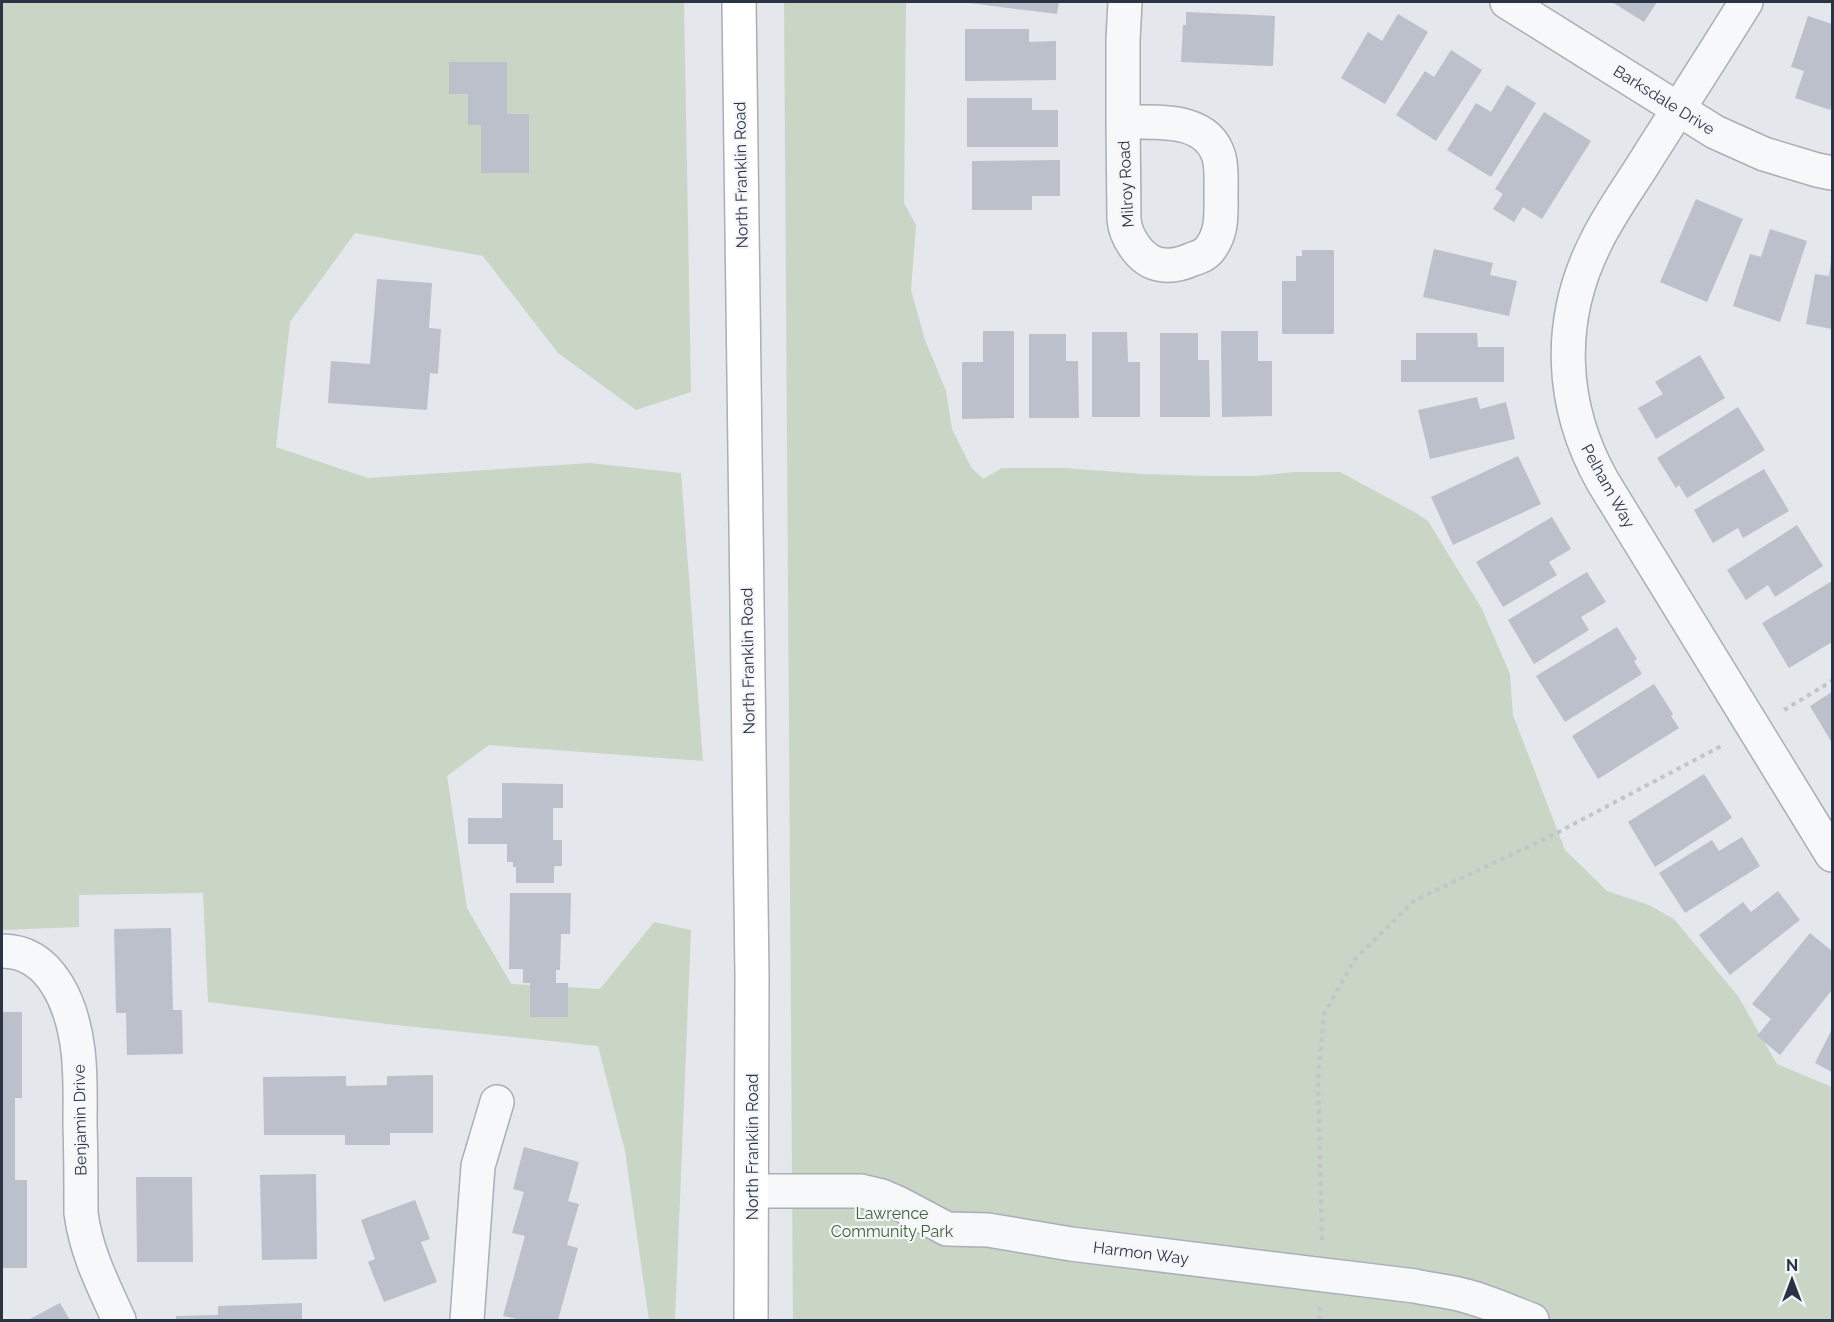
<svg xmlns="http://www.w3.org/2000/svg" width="1834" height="1322" font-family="Raleway,sans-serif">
<rect width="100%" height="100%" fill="#e4e7ec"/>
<!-- green -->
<path fill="#c9d6c5" d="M2,2H684L691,392L636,410L558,353L483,256L355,233L290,322L276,447L368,478L590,463L681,473L703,761L489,745L447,776L467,908L511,984L600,989L654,922L691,930L675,1320H649L625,1151L598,1046L387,1024L208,1002L203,893L79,895V927L2,930Z
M784,2H906L904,203L916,225L911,290L925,340L946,391L952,429L971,467L983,479L1002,468H1065L1144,474L1207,476H1256L1295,472H1340L1416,513L1428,521L1482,609L1510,674L1513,715L1565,850L1607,891L1649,905L1674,919L1738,996L1777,1064L1832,1087V1320H793Z"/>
<!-- building -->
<path fill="#bbc0ca" d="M969,2H1059L1057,14L969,3Z
M1612,2H1657L1644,22Z
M1186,12L1275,16L1273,66L1181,62L1183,25H1186Z
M1398,14L1428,32L1385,104L1341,78L1368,32L1382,41Z
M1808,16L1832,24V102L1830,110L1795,98L1804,71L1791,67Z
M965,29H1029V42L1056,41V80L965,81Z
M1451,50L1482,70L1436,141L1396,115L1425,71L1434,77Z
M449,62H507V114H529V173H481V125H468V94H449Z
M1507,85L1536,103L1491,177L1447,150L1476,103L1491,112Z
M967,98H1032V110H1058V147H967Z
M1544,112L1591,141L1542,219L1523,207L1514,222L1493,209L1503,194L1495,189Z
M1060,160V196H1032V210H972V161Z
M1696,199L1743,219L1707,302L1660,282Z
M1770,229L1807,241L1780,322L1733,306L1750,254L1761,257Z
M1434,249L1493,263L1490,275L1517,281L1509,316L1423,297Z
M1302,250H1334V334H1282V281H1296V256H1302Z
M1831,261L1832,329L1806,324L1815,274L1829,276Z
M377,279L432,283L429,328L441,329L438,374L430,373L427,410L328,403L331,361L370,364Z
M983,331H1014V418L962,419V362H983Z
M1221,331H1258V361H1272V416L1222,417Z
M1092,332H1127L1128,362H1140V417H1092Z
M1160,333H1198V360H1209L1210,417H1160Z
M1416,333H1477L1478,347H1504V382H1401V360H1416Z
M1029,334H1066V361H1078L1079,418H1029Z
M1700,355L1725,398L1656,439L1638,408L1663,394L1655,382Z
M1477,397L1480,409L1506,402L1515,439L1430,459L1418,410Z
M1738,407L1765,450L1687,498L1679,485L1676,488L1657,458Z
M1518,456L1541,504L1453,545L1431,497Z
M1764,469L1789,511L1743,538L1738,528L1713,543L1694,510Z
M1552,517L1571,549L1549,562L1557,575L1503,607L1476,562Z
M1797,525L1823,566L1775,597L1768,585L1746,600L1727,570Z
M1587,572L1606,602L1581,617L1589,630L1534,664L1508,620Z
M1832,581V642L1789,668L1762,623Z
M1617,627L1637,659L1634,661L1642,674L1565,722L1536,676Z
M1654,684L1673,714L1671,716L1679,728L1598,779L1572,736Z
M1832,692V743L1810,706Z
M1704,774L1732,818L1655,867L1628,822Z
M502,783L563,784V808H553V840H562V866H554V883H516V867H513V862H507V844H468V818H502Z
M1742,837L1760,866L1685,913L1659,873L1712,840L1719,851Z
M1778,891L1800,920L1730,975L1699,935L1743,902L1751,912Z
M510,893H571L570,934H561L560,970H556V983H568V1017H530V983H523V969H509Z
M171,928L173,1010H182L183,1054L127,1055L126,1013H116L114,929Z
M1810,933L1832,951V990L1780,1055L1757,1036L1771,1019L1752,1004Z
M2,1012H22V1098H15V1180H27V1268H2Z
M1832,1029V1072L1815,1063Z
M433,1075V1133H390V1145H345V1135H264L263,1077L346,1076V1086L387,1085V1076Z
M524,1147L579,1162L568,1201L579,1204L567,1245L578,1248L558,1320H521L503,1316L525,1236L512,1233L524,1192L513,1189Z
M316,1174L317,1259L262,1260L260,1175Z
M136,1177H192L193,1262H137Z
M415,1200L430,1239L421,1242L437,1282L384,1302L368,1262L375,1259L361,1220Z
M60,1303L70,1320H28Z
M302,1303V1320H176V1316L218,1315V1306Z"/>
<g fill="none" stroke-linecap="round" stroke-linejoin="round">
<defs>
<path id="street" d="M1507,2L1715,132L1764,154L1817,170L1832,173
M1746,2C1715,52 1683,102 1651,152C1633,182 1611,211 1596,242C1556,321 1560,406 1603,482L1832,855
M1123,122C1156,123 1207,116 1219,157C1222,169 1221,181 1221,193C1221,214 1223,233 1209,250C1205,255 1199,257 1193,259C1182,264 1170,267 1158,264C1140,260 1125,236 1124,219Z
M1123,122V40L1125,2
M2,951C53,951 73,1008 78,1051C81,1075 80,1101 80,1125C81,1155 81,1184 81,1213C86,1252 103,1285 119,1320
M752,1191H861L882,1196L898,1203L947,1229L988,1230L1071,1244L1415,1286C1432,1290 1450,1291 1466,1296C1489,1302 1510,1312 1532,1320
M467,1320L478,1166L497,1102"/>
<path id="secondary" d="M739,2L752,976L751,1320"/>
</defs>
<!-- street casing -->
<use href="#street" stroke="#a9aeb7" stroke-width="36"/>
<!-- secondary casing -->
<use href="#secondary" stroke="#a9aeb7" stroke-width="36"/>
<!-- path -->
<path stroke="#c2c5cb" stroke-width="4" stroke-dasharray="4.5 4.5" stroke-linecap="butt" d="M1784,710L1832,681
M1322,1240L1318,1079L1324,1014L1355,959L1415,900L1549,837L1723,745
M1319,1320L1320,1307"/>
<!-- street -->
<use href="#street" stroke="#f7f8fa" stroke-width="33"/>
<!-- secondary -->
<use href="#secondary" stroke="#fff" stroke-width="33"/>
</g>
<g text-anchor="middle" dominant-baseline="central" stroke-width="4.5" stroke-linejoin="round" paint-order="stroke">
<!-- street labels -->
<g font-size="16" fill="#2b3445" stroke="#f4f6f9">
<text transform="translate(1664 100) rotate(32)">Barksdale Drive</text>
<text transform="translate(741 175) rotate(-91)">North Franklin Road</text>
<text transform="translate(1126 184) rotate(-93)">Milroy Road</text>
<text transform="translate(1608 486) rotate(61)">Pelham Way</text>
<text transform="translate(748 661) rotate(-91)">North Franklin Road</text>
<text transform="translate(80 1120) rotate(-91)">Benjamin Drive</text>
<text transform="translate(752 1147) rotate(-90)">North Franklin Road</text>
<text transform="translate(1141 1253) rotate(7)">Harmon Way</text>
</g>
<!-- park labels -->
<g font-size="16" fill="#3f6138" stroke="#f4f6f9">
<text x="892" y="1213">Lawrence<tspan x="892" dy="18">Community Park</tspan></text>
</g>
</g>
<!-- border -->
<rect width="1834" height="1322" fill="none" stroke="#2b3445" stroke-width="6"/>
<!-- north arrow -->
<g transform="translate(1792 1280)" stroke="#f4f6f9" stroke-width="4.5" paint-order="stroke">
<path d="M0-4.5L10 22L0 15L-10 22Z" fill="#2b3445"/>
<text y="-9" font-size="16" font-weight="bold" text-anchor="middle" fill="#2b3445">N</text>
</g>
</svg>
